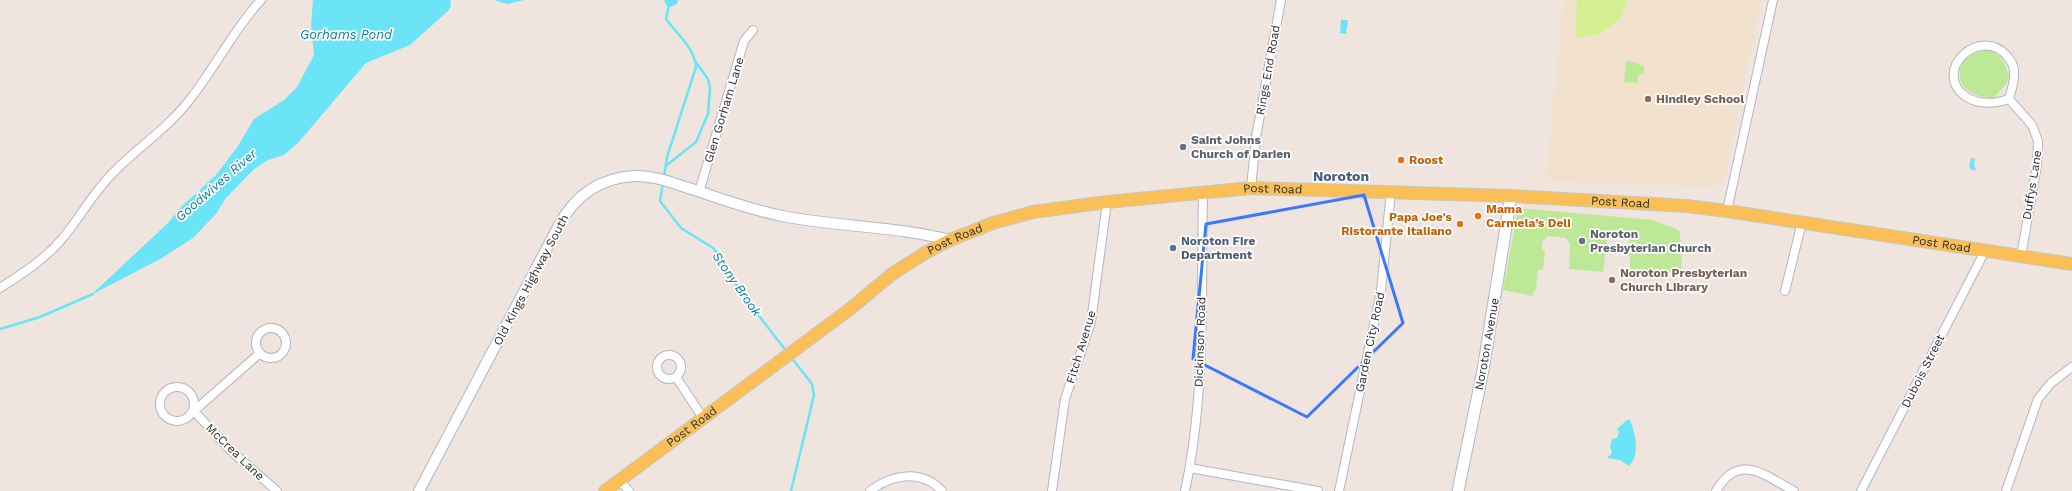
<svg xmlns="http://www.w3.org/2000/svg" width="2072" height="491" font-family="'Work Sans',sans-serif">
<rect width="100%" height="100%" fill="#efe5de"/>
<!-- education -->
<path fill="#f1e1cd" d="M1564,0H1761L1724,182L1713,187L1546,181Z"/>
<!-- green -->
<path fill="#bde997" d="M1990,50C2002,57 2005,63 2009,76L2006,85L1993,98C1949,97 1949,52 1990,50Z
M1631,61L1644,66V73L1638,76V83L1624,82L1626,62Z
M1518,208L1653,220L1679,230L1682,248L1681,274L1630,269L1629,237L1608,235L1603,272L1569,269L1570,244L1566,238L1548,236L1542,242V249L1545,252L1543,270H1538L1536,289L1532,296L1503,290Z"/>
<!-- pitch -->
<path fill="#d5f092" d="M1577,0H1628L1620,19L1600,34L1575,38Z"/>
<!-- water -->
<path fill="#6be4f7" d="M313,0H450L451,6L448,11L410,45L366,63L298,143L284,155L268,160L253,170L226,198L216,214L193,238L162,258L91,295L168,223L179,209L217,174L238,146L254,119L284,100L297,87L314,55L311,25Z
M494,0H524L507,4Z
M664,0H678L677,4L668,8Z
M1341,20H1348L1346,34L1340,33Z
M1971,158L1975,159L1974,165L1976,170H1972L1969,167Z
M1627,420H1630C1635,434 1641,453 1629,466L1620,460L1607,458L1612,453L1610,446L1612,439L1617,438L1619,432L1617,429Z"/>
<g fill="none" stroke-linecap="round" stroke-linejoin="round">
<!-- stream -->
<path stroke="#6be4f7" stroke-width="2.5" d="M667,165L696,142L708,114L710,88L708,79L695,61
M664,177L667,157L696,67C694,47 677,34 666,19L670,0
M663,182L660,201L681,228L713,248L722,258L739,290L787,352
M0,329L40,317L93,294
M791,491L814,395L812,384L791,357"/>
<defs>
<path id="minor" d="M2009,99C1994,104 1978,105 1965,96C1931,70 1981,25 2007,56C2011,61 2014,65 2014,72C2015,81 2011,91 2009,99L2032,125L2038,141L2037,165L2021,256
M1251,188L1256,137L1281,0
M699,192L744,41L753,30
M1727,211L1773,0
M0,288C22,274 45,259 62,239C79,219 91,196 110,176C137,147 170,128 194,94C217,64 235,28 261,0
M1785,291L1802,222
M256 343a15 15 0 1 1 30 0a15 15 0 1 1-30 0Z
M260,353L194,411L231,451L277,491
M657 367a12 12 0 1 1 24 0a12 12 0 1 1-24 0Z
M676,377L703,418
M160 404a17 17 0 1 1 34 0a17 17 0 1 1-34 0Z
M1190,468L1318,491
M619,480L629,491
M870,491C892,474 922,469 942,491
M1052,491L1065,399L1091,322L1107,202
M1185,491C1206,394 1201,291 1203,192
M1339,491L1381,291L1391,191
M1716,491C1739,452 1764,475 1794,491
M1861,491L1985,251
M2006,491L2038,399L2051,383L2072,367"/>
<path id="tertiary" d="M419,491L559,225C575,196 600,178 634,176C656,175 677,185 698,191C726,201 754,210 782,216C838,227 895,226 950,240"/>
<path id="secondary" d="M1458,491L1483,370L1511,196"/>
<g id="primary">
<path id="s1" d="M605,491L850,309L892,274L925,253L950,240L993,223L1033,212L1107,202L1251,188L1511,196L1687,206L1727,211L2072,264"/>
</g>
</defs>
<!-- minor casing -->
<use href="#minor" stroke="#b2b6c1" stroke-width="10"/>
<!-- tertiary casing -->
<use href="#tertiary" stroke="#b2b6c1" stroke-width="12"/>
<!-- secondary casing -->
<use href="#secondary" stroke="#b2b6c1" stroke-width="13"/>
<!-- primary casing -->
<use href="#primary" stroke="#c8c8c8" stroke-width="14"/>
<!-- minor -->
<use href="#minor" stroke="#fff" stroke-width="8"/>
<!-- tertiary -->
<use href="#tertiary" stroke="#fff" stroke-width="10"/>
<!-- secondary -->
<use href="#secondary" stroke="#fff" stroke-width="11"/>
<!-- primary -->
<use href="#primary" stroke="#fabf57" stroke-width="12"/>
</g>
<!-- marked area -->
<path fill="none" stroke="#3b78ff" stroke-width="3" stroke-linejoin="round" d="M1364,195L1403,323L1307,417L1193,359L1206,224Z"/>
<!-- markers -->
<g fill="#8d6e63" stroke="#fff" stroke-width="1.5">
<circle cx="1648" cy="99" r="4"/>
<circle cx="1612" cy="280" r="4"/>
</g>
<g fill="#6b7280" stroke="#fff" stroke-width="1.5">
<circle cx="1183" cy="147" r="4"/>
<circle cx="1582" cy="241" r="4"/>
</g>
<g fill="#e8710a" stroke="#fff" stroke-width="1.5">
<circle cx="1401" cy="160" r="4"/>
<circle cx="1478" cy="216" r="4"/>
<circle cx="1460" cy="224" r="4"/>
</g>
<circle fill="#5c6f8a" stroke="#fff" stroke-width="1.5" cx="1173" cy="248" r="4"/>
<g text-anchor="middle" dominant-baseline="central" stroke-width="3.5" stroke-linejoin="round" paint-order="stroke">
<!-- street labels -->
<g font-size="12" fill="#2c2c2c" stroke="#fff">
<text transform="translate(1268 70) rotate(-80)">Rings End Road</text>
<text transform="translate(724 110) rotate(-73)">Glen Gorham Lane</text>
<text transform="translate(2032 185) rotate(-81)">Duffys Lane</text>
<text stroke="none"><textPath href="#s1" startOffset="756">Post Road</textPath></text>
<text stroke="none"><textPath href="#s1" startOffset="1104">Post Road</textPath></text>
<text stroke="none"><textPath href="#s1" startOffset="432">Post Road</textPath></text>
<text stroke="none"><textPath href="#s1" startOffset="1428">Post Road</textPath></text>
<text transform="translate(531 280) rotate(-62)">Old Kings Highway South</text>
<text transform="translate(1200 342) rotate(-88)">Dickinson Road</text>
<text transform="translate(1370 342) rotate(-78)">Garden City Road</text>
<text transform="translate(1487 344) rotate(-80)">Noroton Avenue</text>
<text transform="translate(1081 347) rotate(-73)">Fitch Avenue</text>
<text transform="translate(1923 371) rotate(-63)">Dubois Street</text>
<text stroke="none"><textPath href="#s1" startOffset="108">Post Road</textPath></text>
<text transform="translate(235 452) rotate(44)">McCrea Lane</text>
</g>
<!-- education labels -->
<g font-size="12" font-weight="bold" fill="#785e54" stroke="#fff" text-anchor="start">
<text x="1656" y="99">Hindley School</text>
<text x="1620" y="273">Noroton Presbyterian<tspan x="1620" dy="14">Church Library</tspan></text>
</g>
<!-- worship labels -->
<g font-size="12" font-weight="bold" fill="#5b616d" stroke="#fff" text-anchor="start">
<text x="1191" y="140">Saint Johns<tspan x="1191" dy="14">Church of Darien</tspan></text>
<text x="1590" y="234">Noroton<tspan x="1590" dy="14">Presbyterian Church</tspan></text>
</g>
<!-- food labels -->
<g font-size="12" font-weight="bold" fill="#c56008" stroke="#fff" text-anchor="start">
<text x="1409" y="160">Roost</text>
<text x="1486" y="209">Mama<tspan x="1486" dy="14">Carmela’s Deli</tspan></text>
<text x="1452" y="217" text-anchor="end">Papa Joe's<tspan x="1452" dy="14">Ristorante Italiano</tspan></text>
</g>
<!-- service labels -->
<g font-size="12" font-weight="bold" fill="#4e5e75" stroke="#fff" text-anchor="start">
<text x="1181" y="241">Noroton Fire<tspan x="1181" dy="14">Department</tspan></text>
</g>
<!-- water labels -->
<g font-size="13" font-style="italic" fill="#057fa1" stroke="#fff">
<text x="346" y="34">Gorhams Pond</text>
<text transform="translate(216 185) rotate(-41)">Goodwives River</text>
<text transform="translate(737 284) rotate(55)">Stony Brook</text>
</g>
<!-- quarter labels -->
<g font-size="14" font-weight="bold" fill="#495a81" stroke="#fff">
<text x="1341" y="176">Noroton</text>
</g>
</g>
</svg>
